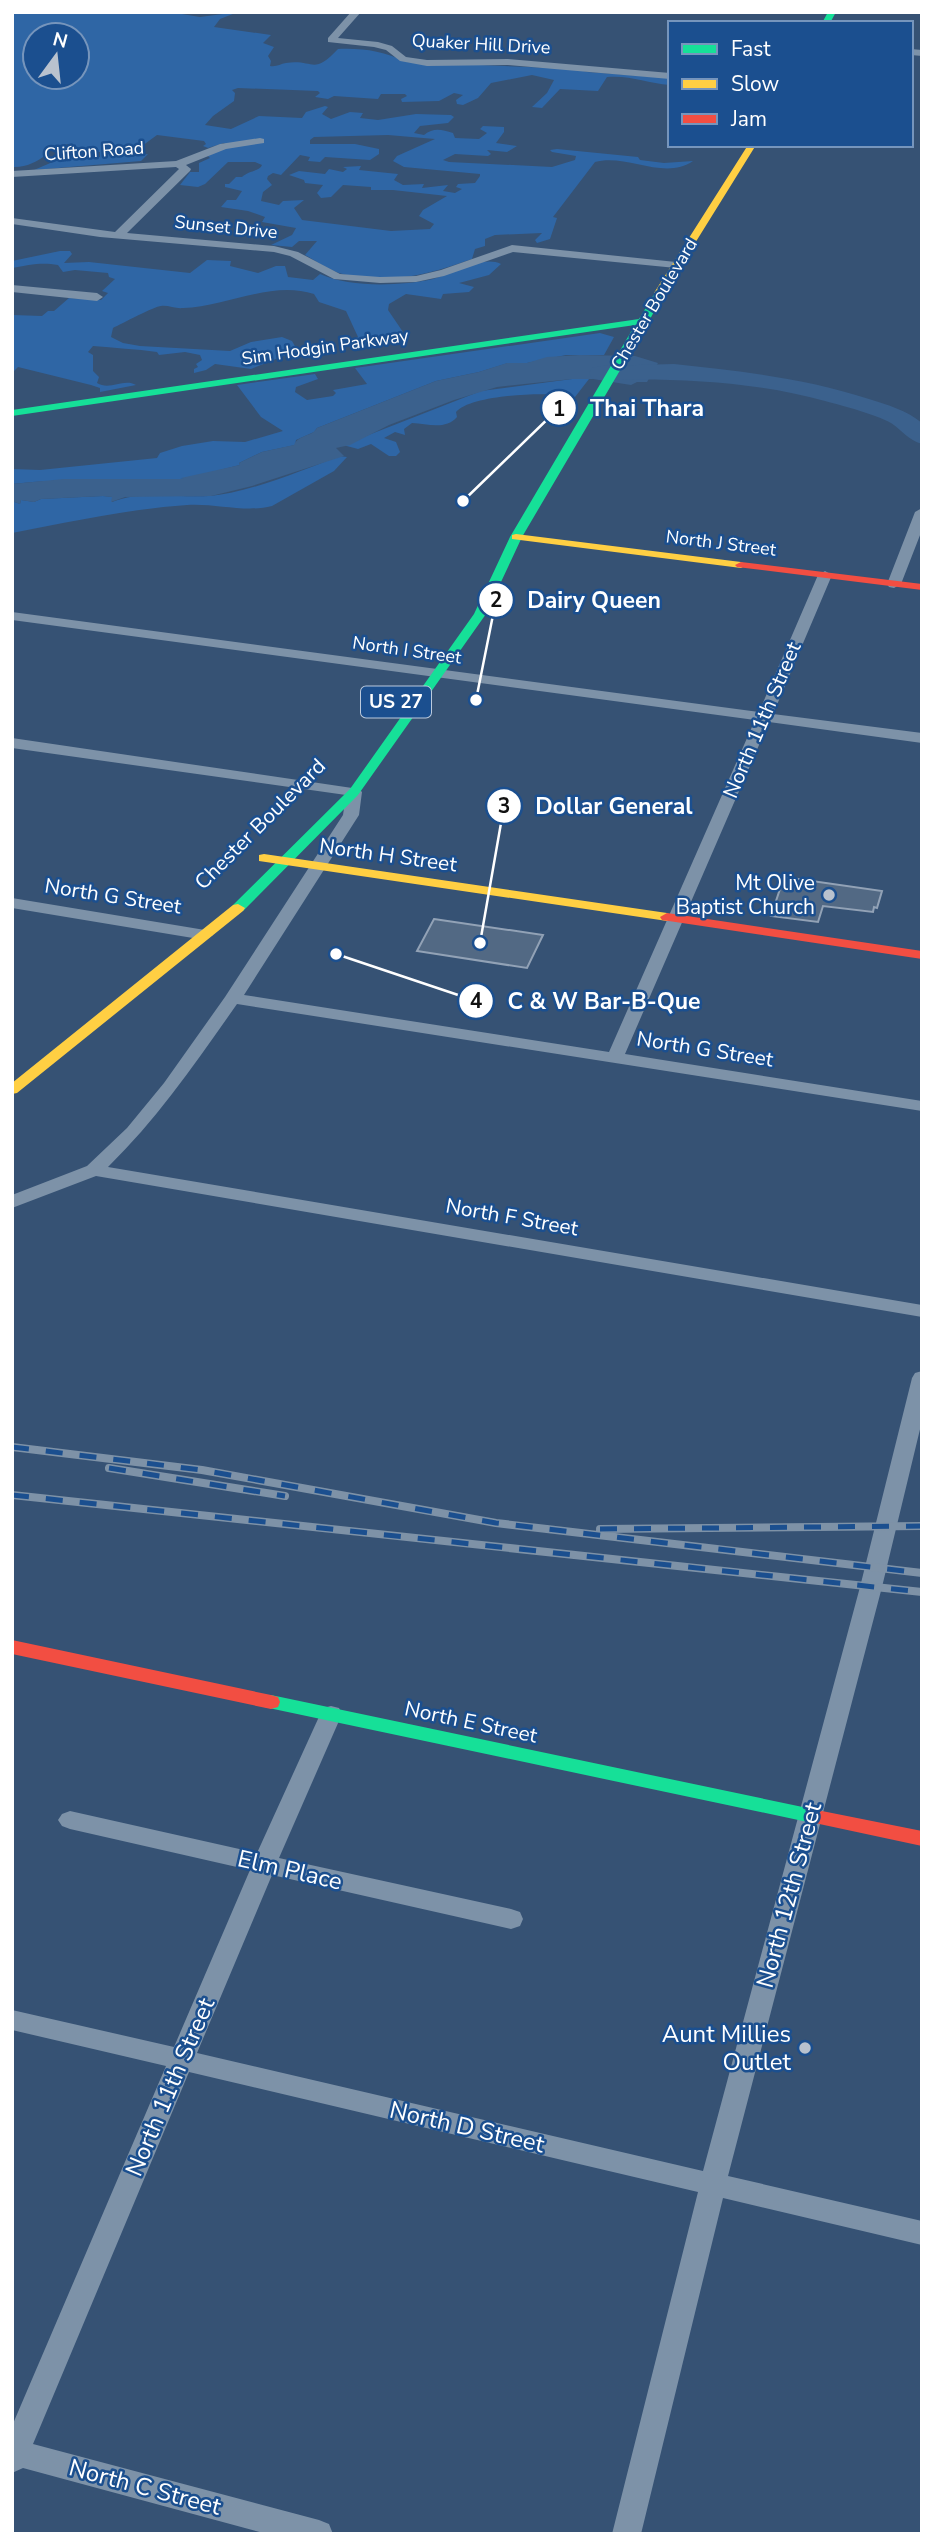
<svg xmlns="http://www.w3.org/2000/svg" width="934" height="2546" font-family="'Nunito Sans',sans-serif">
<rect width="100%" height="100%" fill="#365274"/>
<!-- green -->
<path fill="#2f66a5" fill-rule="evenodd" d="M12,12H170L200,17L238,12L220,19L214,27L271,35L263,43L274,47L268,56L271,61L270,66C277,67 280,64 286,63C314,59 313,76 338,49C363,48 383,51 406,62L576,69L587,72L670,78V85C647,83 630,75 607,77L598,91L560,89L542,108L532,107L547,93L554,80L532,75L491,83L478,98L463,105L457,104L456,100L463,95L454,93L439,101L402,102L401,99L407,96L405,94H381L378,99L334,96L328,99L315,97L320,93L318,91L238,88L232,90L235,93L234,101L213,116L205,125L231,129L259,116L302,118L306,112L325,106L328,107L322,114L331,119L350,112L363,113L360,118L378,120L416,114L451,115L454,117L448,123L420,126L414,133L424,135C434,127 442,130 453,133L455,138L479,139L487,133L480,129L483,126L504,127V132L496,143L517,146L507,152L487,150L491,154L488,156L455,154L443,160L449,162L552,167L575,160L576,156L552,152L550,150L557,149L638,157L640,160L664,163L693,161C664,181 626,153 595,162L553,217L557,218L550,239L537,243L535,240L542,233L495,235L485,239V246L475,249L472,259C431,274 382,287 339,273C327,269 316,261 305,255L317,241H299L292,247L271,245L292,235L296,228L262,222L265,217L248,211L221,207L227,200H236L242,191L225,187V184H229L236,177H242C248,171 260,171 262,165L255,162H228L205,184L198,187L180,185L190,172H199V163L210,158L208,156L228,146L224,143L208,148L203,146L206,144L204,141L157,135L142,146L129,148L135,156L148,154L141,161L34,170L62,158L100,157V152L72,153L70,144L46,147L47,154C37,162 25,168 12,167ZM35,35H77V77H35ZM388,135L435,139L397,156L393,161L404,167L480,174V176L475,183L458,184L456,187L462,189L455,193L443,191L448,185L422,188L424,184L403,185L394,180L398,174L359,170L361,166L343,167L347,169L343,172L329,169L325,174L299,171L289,175L304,180L305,183L323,185L317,193L321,198L331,197L343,185L371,187V190H393L447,196L423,210L419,216L434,224L430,229L391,231L302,220L294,208L304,200L283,201L279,205L261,201L263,192L272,185L267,179L268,176L273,173L281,175L300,155L310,157L308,161L320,162L325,157L370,160L379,154V149L355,144H310V140L314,137Z
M60,251H70L72,254L64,263L89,262L190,273L207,260L231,261L230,266L258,273L276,266H285L288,277L313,280L320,274C350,288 401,286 433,279C453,274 482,255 501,264L489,275L459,283L474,287L469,292L443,294L441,299L406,294L389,304L388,310L403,332L400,340C379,342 361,351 340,344L358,337L346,311L319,302L314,294C271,280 226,307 183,308C176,309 168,305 161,306C155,306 121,324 113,328L111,337L123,343L140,346L230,351L251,342L282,337L292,341L296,348L291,353L251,369L215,364L206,370L194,373V369L198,367L196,364L202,360L200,355L185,352L159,355L157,352C136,349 114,348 93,346L88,352L93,355V371L99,377L97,383C110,391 123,378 136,385L100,392V388L91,385L18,367L12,373V315L42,316L48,311H54L69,298L101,300L108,293L102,291L115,279L109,277L108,273L75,270L63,272L58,265C41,262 29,265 12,268V261Z
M600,333L614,337L604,355H566L527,363H508L479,372L436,381L317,428L314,432L296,440L295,445L262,452L239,463L240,465C221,469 196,478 180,479C124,482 68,477 12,484V469L40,470L157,458L160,453L182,446L213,441L245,442L283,431L261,417L237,385L315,374L318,379L296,387L295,392L307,400L333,396L336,393L333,390L367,384L355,368Z
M572,379H589L575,397C552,391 471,394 456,412L457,417C446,430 428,424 412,423L404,429L405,435L395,432L384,438L396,442L400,452L396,456H389L371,444L358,449L343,445L481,391Z
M339,456L347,457L334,471L272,506C245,513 215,503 187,505C129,509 70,522 12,533V501L20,504L21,500L34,502L41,499L103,496L112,497V502C141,490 178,498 209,496C245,494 304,470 339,456Z"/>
<!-- water -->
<path fill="#3b618d" d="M580,355L635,356L658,363L647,382H637L631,385L593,379H572L497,387L454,400L389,425L350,445L336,448L344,456L252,486L211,496L125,497L111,502L112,497L103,496L41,499L34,502L21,500L20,504L12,501V484L64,479H184L181,478L240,465L239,463L262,452L294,445C299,434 312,437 317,428L436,381L479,372L507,363H527L547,357Z"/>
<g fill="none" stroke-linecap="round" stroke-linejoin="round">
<!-- river -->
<path fill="#3b618d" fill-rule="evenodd" d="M674,364C740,371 805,378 869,399C888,405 906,410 922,423V444C908,440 902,430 891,423C875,414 843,406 825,401C752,381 676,378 601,380L592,378L589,373L592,368L601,366Z"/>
</g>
<!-- building -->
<path fill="#526984" stroke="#92a2b6" stroke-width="2" d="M784,877L882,891L877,908L874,907L873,912L823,906L818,922L771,916Z
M434,919L543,935L527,968L417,951Z"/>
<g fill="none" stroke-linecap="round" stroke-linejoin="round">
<!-- street -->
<path fill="#7d92a8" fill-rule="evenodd" d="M351,12H361L338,38L378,42L392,46L406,57L427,60L508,59L670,73V79L508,65L427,66L400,61L386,50L374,47L328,42V38Z
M911,49L922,50V56L911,55Z
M260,138L264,139V143L226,149L186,165L191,169L190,171L127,233L274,246L298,252L340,274L380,277L416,276L441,270L512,245L676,262L682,265L676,268L513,252L444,276L416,282L380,283L334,279L290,256L274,252L100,237L12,224V218L115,232L179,169L176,167L12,177V171L176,161L220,144Z
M12,285L97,293L103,297L97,301L12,292Z
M922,508V530L901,584L894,588L889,587L887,584L915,512Z
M825,571L832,575L773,714L922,733V743L769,722L625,1054L922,1101V1111L237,1004C197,1061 158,1118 108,1167L922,1305V1317L96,1176L12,1208V1195L87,1166L127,1128L164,1083L225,997L343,815L346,795L12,748V738L359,789L362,792L359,815L244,995L609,1052L755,720L12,620V612L759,712L818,575Z
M12,898L205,930L213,935L205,940L12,908Z
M922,1371V1421L882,1587L728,2176L922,2221V2245L723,2198L641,2534H612L698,2192L189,2072L33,2444L319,2520L329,2524L333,2534H267L23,2468L12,2473V2426L166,2066L12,2030V2010L174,2047L250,1870L70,1829L62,1826L58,1820L62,1814L70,1811L257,1853L323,1708L331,1706L339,1708L342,1714L279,1858L511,1909L520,1912L523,1919L520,1926L511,1929L272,1875L197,2053L703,2171L860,1587L912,1378L915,1373Z"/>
<!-- fast -->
<path fill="#16e098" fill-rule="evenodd" d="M828,12H836L830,23H822Z
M659,290L664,293L649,321L522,537L486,614L358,795L243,911H233V905L350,789L474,614L510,537L635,325L12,416V410L639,319L656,291Z
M271,1695L817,1810L824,1812L827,1817L824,1822L817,1824L264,1707L262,1702L264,1697Z"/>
<!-- slow -->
<path fill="#ffcf43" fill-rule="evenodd" d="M748,145H756L664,293L656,295L654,293Z
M516,534L741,562L747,565L741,568L512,539V535Z
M264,854L667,913L674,917L667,921L259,861V855Z
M238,904L245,908L243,911L17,1093L12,1094V1083L233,905Z"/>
<!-- jam -->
<path fill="#f24e42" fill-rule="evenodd" d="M741,562L922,584V590L737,567L735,565Z
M667,913L922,951V959L662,920L660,917Z
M12,1640L271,1695L278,1697L280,1702L278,1707L271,1709L12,1654Z
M817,1810L922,1831V1846L810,1822L807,1817L810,1812Z"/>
<defs>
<path id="rail" d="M12,1447L202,1470L496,1523L922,1573
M109,1468L285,1496
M12,1495L922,1592
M600,1529L922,1526"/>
</defs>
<!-- rail casing -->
<use href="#rail" stroke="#7e92a7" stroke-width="8"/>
<!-- rail -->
<use href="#rail" stroke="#1b4f8f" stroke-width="5" stroke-dasharray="17" stroke-linecap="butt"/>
</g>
<!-- markers -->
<g fill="#b9c2ce" stroke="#1b4f8f" stroke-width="2.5">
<circle cx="829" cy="895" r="7"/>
<circle cx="805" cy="2048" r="7"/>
</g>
<g text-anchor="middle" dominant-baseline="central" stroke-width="5" stroke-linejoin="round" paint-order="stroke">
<!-- far-street labels -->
<g font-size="18" fill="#fff" stroke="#1b4f8f">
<text transform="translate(481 44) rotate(3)">Quaker Hill Drive</text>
<text transform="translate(94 151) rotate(-4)">Clifton Road</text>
<text transform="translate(226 227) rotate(6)">Sunset Drive</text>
<text transform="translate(654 304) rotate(-59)">Chester Boulevard</text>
<text transform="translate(325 347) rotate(-8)">Sim Hodgin Parkway</text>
<text transform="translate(721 543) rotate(7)">North J Street</text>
<text transform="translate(407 650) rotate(8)">North I Street</text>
</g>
<!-- shield labels -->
<rect fill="#1b4f8f" stroke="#bbcadd" stroke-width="2" x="361" y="686.5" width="70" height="31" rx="5"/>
<g font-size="19" font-weight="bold" fill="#fff">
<text x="396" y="702">US 27</text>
</g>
<!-- street labels -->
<g font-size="21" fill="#fff" stroke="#1b4f8f">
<text transform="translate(762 720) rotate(-67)">North 11th Street</text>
<text transform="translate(260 824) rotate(-45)">Chester Boulevard</text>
<text transform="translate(388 855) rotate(8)">North H Street</text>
<text transform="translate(113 896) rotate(9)">North G Street</text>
<text transform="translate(705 1049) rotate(9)">North G Street</text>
<text transform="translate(512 1217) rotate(10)">North F Street</text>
<text transform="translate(471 1722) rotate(12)">North E Street</text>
</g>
<!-- poi labels -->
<g font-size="21" fill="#fff" stroke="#1b4f8f" text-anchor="end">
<text x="815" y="883">Mt Olive<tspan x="815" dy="24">Baptist Church</tspan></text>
</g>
<!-- near-street labels -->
<g font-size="24" fill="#fff" stroke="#1b4f8f">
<text transform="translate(290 1870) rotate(13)">Elm Place</text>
<text transform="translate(789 1895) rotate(-75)">North 12th Street</text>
<text transform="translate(170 2087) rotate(-67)">North 11th Street</text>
<text transform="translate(467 2127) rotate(13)">North D Street</text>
<text transform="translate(145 2487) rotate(15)">North C Street</text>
</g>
<!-- near-poi labels -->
<g font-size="24" fill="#fff" stroke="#1b4f8f" text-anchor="end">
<text x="791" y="2034">Aunt Millies<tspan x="791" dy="28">Outlet</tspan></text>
</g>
</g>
<!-- callouts -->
<path fill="none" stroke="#fff" stroke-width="2.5" d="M463 501L559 408M476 700L496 600M480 943L504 806M336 954L476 1001"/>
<g fill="#fff" stroke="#1b4f8f" stroke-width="2.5">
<circle cx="463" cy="501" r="7"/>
<circle cx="476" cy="700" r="7"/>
<circle cx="480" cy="943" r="7"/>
<circle cx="336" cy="954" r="7"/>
<circle cx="559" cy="408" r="18"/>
<circle cx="496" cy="600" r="18"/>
<circle cx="504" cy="806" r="18"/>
<circle cx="476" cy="1001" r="18"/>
</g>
<g font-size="21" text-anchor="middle" font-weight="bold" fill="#111">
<text x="559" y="416">1</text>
<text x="496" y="607">2</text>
<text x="504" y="813">3</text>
<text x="476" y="1008">4</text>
</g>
<g font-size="23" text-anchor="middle" font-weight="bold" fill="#fff" stroke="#1b4f8f" stroke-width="5" stroke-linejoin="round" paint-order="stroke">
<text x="647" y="416">Thai Thara</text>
<text x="594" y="608">Dairy Queen</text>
<text x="614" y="814">Dollar General</text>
<text x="604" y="1009">C &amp; W Bar-B-Que</text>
</g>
<!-- border -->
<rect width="934" height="2546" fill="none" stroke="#ffffff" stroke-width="28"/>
<!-- legend -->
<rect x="668" y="21" width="245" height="126" fill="#1b4f8f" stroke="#7695bc" stroke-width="2"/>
<rect x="682" y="44" width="35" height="10" fill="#16e098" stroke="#7695bc" stroke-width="2"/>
<text x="731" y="56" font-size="21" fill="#ffffff">Fast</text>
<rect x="682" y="79" width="35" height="10" fill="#ffcf43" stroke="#7695bc" stroke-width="2"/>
<text x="731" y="91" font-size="21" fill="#ffffff">Slow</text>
<rect x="682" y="114" width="35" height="10" fill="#f24e42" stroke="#7695bc" stroke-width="2"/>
<text x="731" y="126" font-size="21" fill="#ffffff">Jam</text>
<!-- north arrow -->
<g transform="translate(56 56) rotate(15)"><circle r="33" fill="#1b4f8f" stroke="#7695bc" stroke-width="2"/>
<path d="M0-5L12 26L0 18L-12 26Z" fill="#b9c2ce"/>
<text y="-10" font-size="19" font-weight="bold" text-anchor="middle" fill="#ffffff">N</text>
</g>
</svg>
